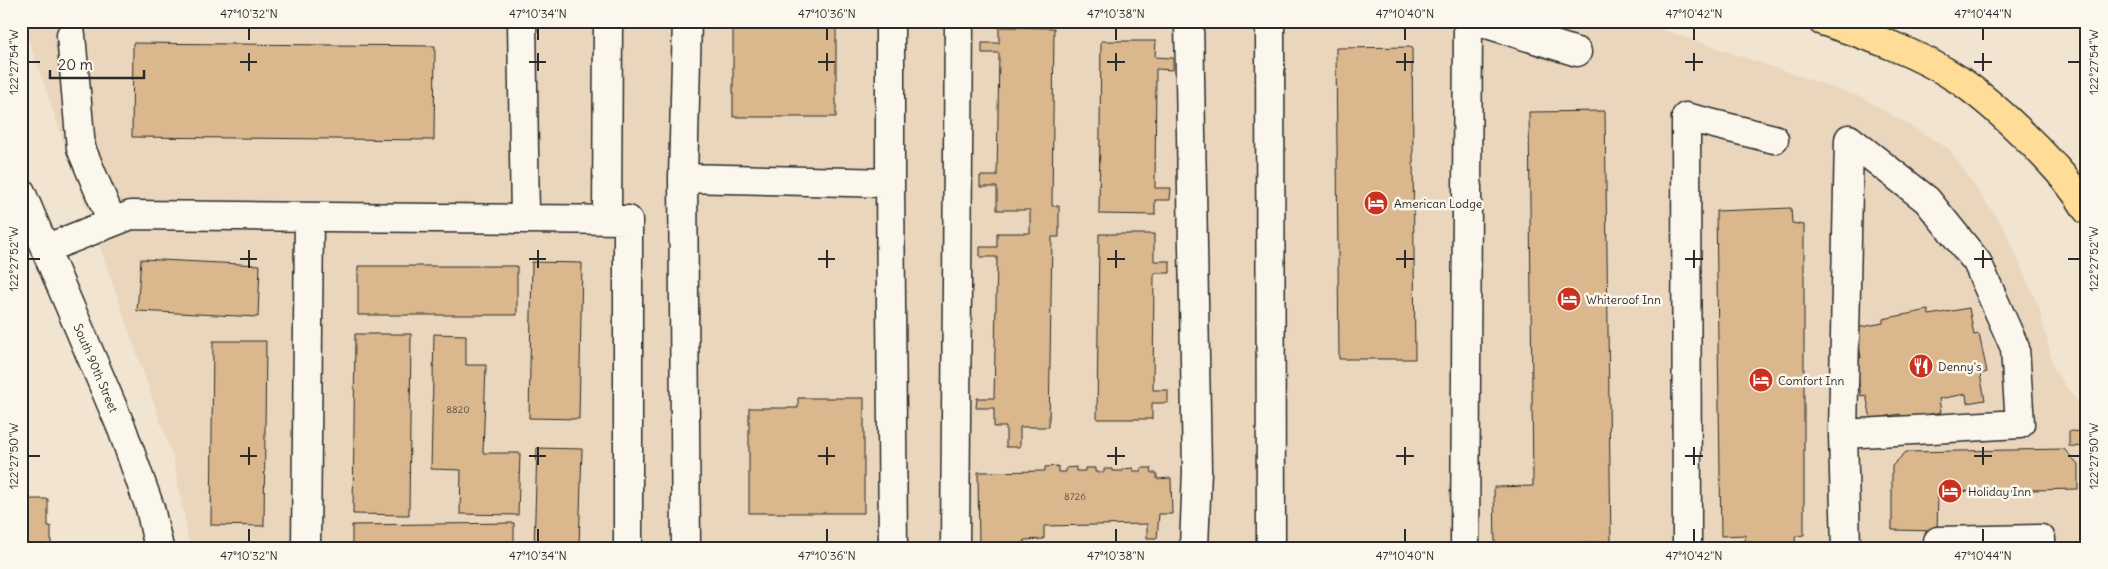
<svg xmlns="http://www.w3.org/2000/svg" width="2108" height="569" font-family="Delius,sans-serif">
<rect width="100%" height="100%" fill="#f1e4d0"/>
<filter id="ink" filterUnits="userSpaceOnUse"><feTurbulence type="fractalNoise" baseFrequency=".02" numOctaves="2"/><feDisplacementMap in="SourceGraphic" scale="10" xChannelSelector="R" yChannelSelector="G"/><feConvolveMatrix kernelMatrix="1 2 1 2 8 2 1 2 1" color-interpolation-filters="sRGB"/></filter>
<g filter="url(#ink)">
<!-- built -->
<path fill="#ead6bc" d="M22,21H1638L1863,98L1949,149L2004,228L2040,310L2054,370L2087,415V548H190L174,461Z"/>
<!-- building -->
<path fill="#dbb78d" stroke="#2b2b2b" d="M733,21H836V117H733Z
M999,27L1054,28L1052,206H1059V237H1052L1049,427H1020V447H1006V427H994V408H976L977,398H994L997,257H980V247H997V233H1030V210H997V187H980V176H997L999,53H982V43H999Z
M1101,41H1156L1155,57L1173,58V70L1156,69L1155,188H1171L1170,200H1155V215L1099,214Z
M133,43L435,46L434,140L132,137Z
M1412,47L1415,359H1339L1336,48Z
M1605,111L1611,542L1538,543V548H1495L1494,487L1533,486L1529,112Z
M1791,208L1792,223L1804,225V535L1795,536L1796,548H1745V535L1721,536L1716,211Z
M1099,234H1154V261H1170V273H1154L1153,390H1168V403H1152V419H1097Z
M141,259L260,265L258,317L137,311Z
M532,262L582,263L579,419L529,418Z
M358,266H517V315H358Z
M1969,308L1974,335L1979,334L1987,372L1980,374L1985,400L1967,403L1966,394L1939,399L1941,412L1901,420L1900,414L1871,419L1866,395L1861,396L1855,359L1861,358L1856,328L1883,323V319L1928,310L1929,315Z
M355,334H411L409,515L353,514Z
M434,334L466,335V365H486L483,453H520L518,515L460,514L461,470L431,469Z
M213,341H266L264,526L211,525Z
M798,398H864V513H749V408H798Z
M2069,431L2087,432V447L2069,446Z
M537,448L582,449L579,548H534Z
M2064,449L2078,464V489L1938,492L1937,531L1892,530V466L1906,452Z
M1058,466V472H1066V468L1076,467V471H1085V468H1095V472H1104V469H1112V471H1123V469L1133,468V471H1141V468H1151L1152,473H1157V479L1171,478L1172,514H1159L1157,538H1147V524L1044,526V539L1024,540V548H979L978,472L1045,471V467Z
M21,499H48V526H51V547L21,548Z
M514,523V548H352V525Z"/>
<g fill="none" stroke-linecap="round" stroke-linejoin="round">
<defs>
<path id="minor" d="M522,21L525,219
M890,21V183
M1189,21L1197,470L1194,548
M1270,21L1271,548
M1477,21L1577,52
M71,35L81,148L112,222
M683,178L687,21
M21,192L122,429L150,508L159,548
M607,220L608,21
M45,249L131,215L628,220V548
M1843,434L2020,424L2015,348L1977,262L1927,200L1849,139L1843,434L1846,548
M306,548L309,217
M686,548L683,178L890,183L893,548
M955,548L959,21
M1465,548L1468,21
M1687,548L1686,117L1774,139
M1938,548V541L2041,539V548"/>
<path id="highway" d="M1822,21C1869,36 1918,53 1959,80C1987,99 2012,123 2036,147C2055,167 2073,186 2087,210"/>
</defs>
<!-- minor casing -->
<use href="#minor" stroke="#2b2b2b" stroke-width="31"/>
<!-- highway casing -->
<use href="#highway" stroke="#2b2b2b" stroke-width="31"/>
<!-- minor -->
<use href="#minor" stroke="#fbf7ec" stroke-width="28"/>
<!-- highway -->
<use href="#highway" stroke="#ffdd96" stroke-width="28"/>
</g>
</g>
<!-- ticks -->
<path fill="none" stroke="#2b2b2b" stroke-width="2" d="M249,28V40M538,28V40M827,28V40M1116,28V40M1405,28V40M1694,28V40M1983,28V40M249,53V71M538,53V71M827,53V71M1116,53V71M1405,53V71M1694,53V71M1983,53V71M28,62H40M240,62H257M529,62H546M818,62H835M1107,62H1125M1396,62H1414M1685,62H1703M1974,62H1992M2068,62H2080M249,250V268M538,250V268M827,250V268M1116,250V268M1405,250V268M1694,250V268M1983,250V268M28,259H40M240,259H257M529,259H546M818,259H835M1107,259H1125M1396,259H1414M1685,259H1703M1974,259H1992M2068,259H2080M249,447V465M538,447V465M827,447V465M1116,447V465M1405,447V465M1694,447V465M1983,447V465M28,456H40M240,456H257M529,456H546M818,456H835M1107,456H1125M1396,456H1414M1685,456H1703M1974,456H1992M2068,456H2080M249,529V542M538,529V542M827,529V542M1116,529V542M1405,529V542M1694,529V542M1983,529V542"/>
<!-- icons -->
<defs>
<symbol id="hotel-disc" viewBox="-11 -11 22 22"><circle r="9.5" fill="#c8321e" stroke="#fbf7ec"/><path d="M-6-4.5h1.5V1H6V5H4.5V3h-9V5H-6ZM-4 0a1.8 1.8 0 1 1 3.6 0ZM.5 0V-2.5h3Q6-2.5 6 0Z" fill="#fff"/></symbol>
<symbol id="restaurant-disc" viewBox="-11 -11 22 22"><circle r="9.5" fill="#c8321e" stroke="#fbf7ec"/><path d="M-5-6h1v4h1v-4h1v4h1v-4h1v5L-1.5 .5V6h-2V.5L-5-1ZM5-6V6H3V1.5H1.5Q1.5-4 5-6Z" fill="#fff"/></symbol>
</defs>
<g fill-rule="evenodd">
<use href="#hotel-disc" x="1362" y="189" width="28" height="28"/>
<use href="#hotel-disc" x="1555" y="285" width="28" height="28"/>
<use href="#restaurant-disc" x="1907" y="352" width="28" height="28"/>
<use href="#hotel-disc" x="1747" y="366" width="28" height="28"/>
<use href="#hotel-disc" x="1936" y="477" width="28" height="28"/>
</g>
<g text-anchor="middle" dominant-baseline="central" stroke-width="5" stroke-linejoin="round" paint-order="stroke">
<!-- number labels -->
<g font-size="10" fill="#574e44">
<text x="458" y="409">8820</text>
<text x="1075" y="496">8726</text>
</g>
<!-- poi labels -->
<g font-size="12" fill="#2b2b2b" stroke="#fbf7ec" text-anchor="start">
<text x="1394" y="203">American Lodge</text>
<text x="1586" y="299">Whiteroof Inn</text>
<text x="1938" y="366">Denny's</text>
<text x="1778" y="380">Comfort Inn</text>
<text x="1968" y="491">Holiday Inn</text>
</g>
<!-- street labels -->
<g font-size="12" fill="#2b2b2b" stroke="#fbf7ec">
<text transform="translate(96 368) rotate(67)">South 90th Street</text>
</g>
</g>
<!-- margin -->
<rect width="2108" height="569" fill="none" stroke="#fbf7ec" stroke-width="55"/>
<!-- scale -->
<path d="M50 70v8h94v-8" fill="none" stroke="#2b2b2b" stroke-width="2.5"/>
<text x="58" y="70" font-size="15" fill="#2b2b2b" stroke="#fbf7ec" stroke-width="4" paint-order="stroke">20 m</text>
<rect x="28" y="28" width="2052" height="514" fill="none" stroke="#2b2b2b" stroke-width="2"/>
<g font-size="12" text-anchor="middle" fill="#2b2b2b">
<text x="249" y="18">47°10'32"N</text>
<text x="538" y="18">47°10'34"N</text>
<text x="827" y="18">47°10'36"N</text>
<text x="1116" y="18">47°10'38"N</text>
<text x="1405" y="18">47°10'40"N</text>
<text x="1694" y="18">47°10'42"N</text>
<text x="1983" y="18">47°10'44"N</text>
<text transform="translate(2094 62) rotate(-90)" y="4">122°27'54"W</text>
<text transform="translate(14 62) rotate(-90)" y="4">122°27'54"W</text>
<text transform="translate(2094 259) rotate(-90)" y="4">122°27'52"W</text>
<text transform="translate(14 259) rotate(-90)" y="4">122°27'52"W</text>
<text transform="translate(2094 456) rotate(-90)" y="4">122°27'50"W</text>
<text transform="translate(14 456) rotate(-90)" y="4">122°27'50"W</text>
<text x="249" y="560">47°10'32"N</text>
<text x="538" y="560">47°10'34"N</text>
<text x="827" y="560">47°10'36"N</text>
<text x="1116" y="560">47°10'38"N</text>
<text x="1405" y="560">47°10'40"N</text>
<text x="1694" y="560">47°10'42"N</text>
<text x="1983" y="560">47°10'44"N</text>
</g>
</svg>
